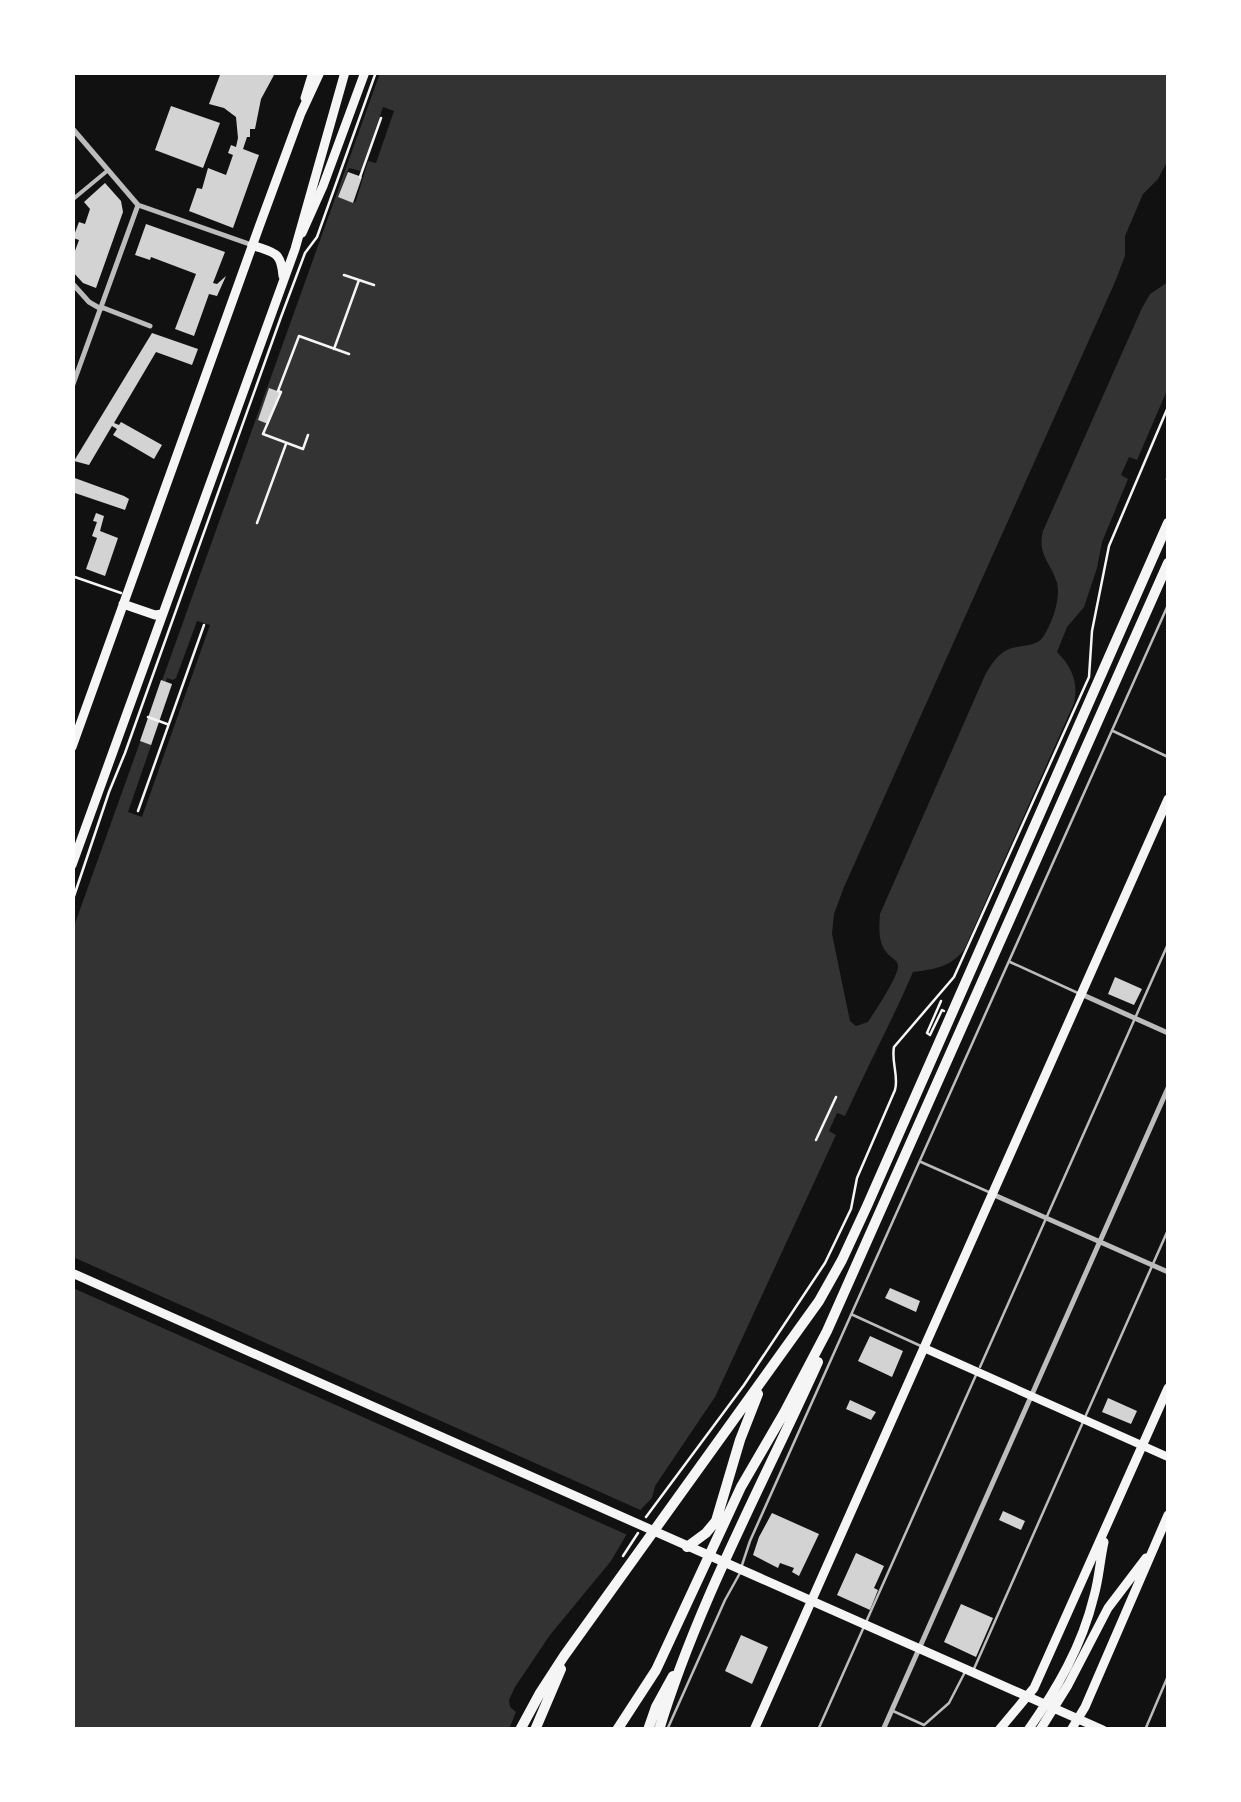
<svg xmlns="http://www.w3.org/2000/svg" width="1241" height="1802" font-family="'DM Sans',sans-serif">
<rect width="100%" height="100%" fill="#111"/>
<!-- water -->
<path fill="#333" d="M380,73H1168V160L1158,179L1143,194L1125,236V256L1115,282L844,887L834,914L832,934L850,1021L856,1026L868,1022C874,1013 900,974 898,965C897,960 890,957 887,953C878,943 879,927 880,914L986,673C992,664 997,655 1007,650C1019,644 1036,648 1043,637C1052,624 1061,598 1057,583C1051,562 1037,556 1043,531L1142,308L1150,294L1168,282V388L1137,460L1129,457L1121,475L1128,479L1102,542L1097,568L1084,607L1067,627L1057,652C1071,666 1079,682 1074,703L964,950C949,968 934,969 913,972C892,1021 867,1067 845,1116L837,1113L829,1131L836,1135L715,1397L655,1486L652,1498L642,1508L611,1561L550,1635L515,1687L509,1700L510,1707L516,1712L509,1729L73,1730V929Z"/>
<!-- pier -->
<path fill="#111" d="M383,107L394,111L376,163L368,161L356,201L354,203L338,197L349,168L361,171Z
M197,621L210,625L142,817L128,812L172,685L166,682L167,678L173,680L176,678Z
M73,1257L645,1512L632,1537L73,1288Z"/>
<!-- building -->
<path fill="#d3d3d3" d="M218,72H271L274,75L261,99L255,129H250V137H247L243,149L259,155L233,228L189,211L197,188L202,189L208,168L226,175L233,155L228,153L231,145L236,147L238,138L236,117L224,108L209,104L220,75Z
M171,106L220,123L203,168L155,150Z
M348,172L362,177L353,203L338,197Z
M105,183L121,201L123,212L96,288L83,283L72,271V259L79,240L73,238L79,222L85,224L90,209L84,202Z
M146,224L225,252L213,283L217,284L226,276L217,296L209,294L194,336L175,329L196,274L151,257L150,260L135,255Z
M152,333L198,349L192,365L156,352L114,423L119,425L121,422L162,445L154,459L113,435L117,429L112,426L89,465L74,461Z
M269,388L280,392L268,424L258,420Z
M72,477L124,496L129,499L125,510L72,492Z
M96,513L104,516L100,531L118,538L105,576L86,569L97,538L92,536L97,522L93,521Z
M161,680L172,684L151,745L140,741Z
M1115,977L1142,989L1134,1005L1108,994Z
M890,1288L920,1301L916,1312L885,1298Z
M870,1336L903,1351L892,1377L858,1361Z
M1108,1398L1137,1411L1131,1424L1102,1412Z
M850,1400L876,1412L871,1420L846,1409Z
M1003,1511L1025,1521L1021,1530L999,1520Z
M772,1513L819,1534L799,1576L792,1572L794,1568L780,1563L778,1568L753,1555L759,1537Z
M856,1553L884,1566L874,1588L878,1590L870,1610L837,1595Z
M961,1604L993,1618L976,1657L944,1642Z
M741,1635L768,1647L752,1684L725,1671Z"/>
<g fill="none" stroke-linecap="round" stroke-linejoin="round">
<!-- path -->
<path stroke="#f5f5f5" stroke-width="2.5" d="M360,177L381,118
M344,275L374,285
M334,349L359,280
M308,435L303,449L263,434L281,392L278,391L299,336L349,354
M1167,479L1168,475
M257,523L286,444
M72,576L121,593
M148,717L167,724
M138,811L204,625
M72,902L109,792L125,753L281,317L305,253L317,237L376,72
M941,1001L927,1033L930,1035L942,1010L944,1011
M816,1140L836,1097
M646,1517L744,1385L825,1263L851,1209L857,1178L895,1090C899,1076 891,1062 894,1047L954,977L1089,677L1092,631L1109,546L1168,407
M623,1556L638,1533"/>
<!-- service -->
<path stroke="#bcbcbc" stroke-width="2.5" d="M1113,731L1168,757
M1010,962L1080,994
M921,1162L991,1193
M853,1315L923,1347
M980,1367L1168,944
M1086,1415L1168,1230
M742,1565L750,1541L1168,605
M973,1671L1083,1422
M893,1711L924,1725L949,1703L965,1672
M667,1730L725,1600L740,1573
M818,1730L976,1375
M1145,1730L1168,1676"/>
<!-- pedestrian -->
<path stroke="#bcbcbc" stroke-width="4" d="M72,200L107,171"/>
<!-- minor -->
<path stroke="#bcbcbc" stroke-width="5" d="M72,128L138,205L252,245
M72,283L89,302L101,309
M101,307L150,326
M72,387L138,205
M1081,994L1168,1033
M992,1194L1168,1272
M883,1730L1168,1088"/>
<!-- secondary -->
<path stroke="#f5f5f5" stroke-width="8" d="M924,1348L1168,1457"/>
<!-- primary -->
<path stroke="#f5f5f5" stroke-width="9" d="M305,98L313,72
M302,233L323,186L365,72
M72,1273L1103,1730
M754,1730L1168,799
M999,1730L1034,1688L1168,1388
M1028,1730C1057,1689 1082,1646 1094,1596C1099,1579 1100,1560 1104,1542
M1040,1730L1068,1685L1108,1608L1146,1558
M1071,1730L1085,1707L1168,1515"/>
<!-- trunk -->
<path stroke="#f5f5f5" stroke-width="9" d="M252,245C274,253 281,251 283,276
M123,604L155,615L162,614
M72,747L259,227L301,113L320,72
M72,865L295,249L345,72"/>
<!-- motorway -->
<path stroke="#f5f5f5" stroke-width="10" d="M687,1547L706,1533L716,1521L740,1440L758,1394
M520,1730L540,1693L564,1656L819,1301L842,1260L867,1206L1168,523
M535,1730L561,1669
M617,1730L656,1670L741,1487L784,1413L827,1331L1168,563
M648,1730L656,1707L673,1676
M659,1730C697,1604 764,1482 818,1362"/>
</g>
<!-- border -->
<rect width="1241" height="1802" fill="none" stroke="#ffffff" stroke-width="150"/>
</svg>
